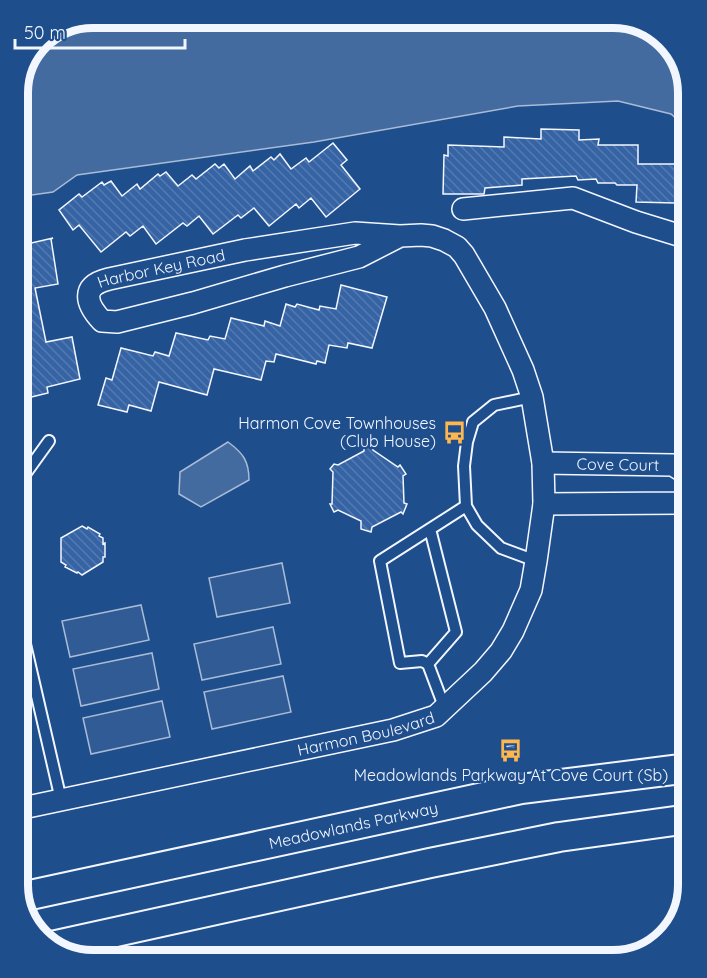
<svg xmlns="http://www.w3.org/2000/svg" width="707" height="978" font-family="Quicksand,sans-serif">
<defs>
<pattern id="building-back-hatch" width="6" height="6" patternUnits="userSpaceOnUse" patternTransform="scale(1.5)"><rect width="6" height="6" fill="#3563a3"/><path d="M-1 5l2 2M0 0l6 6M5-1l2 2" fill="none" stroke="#537ab1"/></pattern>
</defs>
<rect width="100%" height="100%" fill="#1f4e8c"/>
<!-- built -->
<path fill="#305b95" stroke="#a8bbd7" stroke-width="1.5" d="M282,563L290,603L217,617L209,578Z
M141,605L149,640L70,657L62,621Z
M273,627L281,664L202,680L194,644Z
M152,653L159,689L81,706L73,669Z
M283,676L291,712L212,729L204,692Z
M162,701L170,737L91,754L83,718Z"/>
<!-- water -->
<path fill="#446ba0" stroke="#a8bbd7" stroke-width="1.5" d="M94,18H618L652,28L679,55L689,94V130L671,114L618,101L518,106L314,142L77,175L53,192L18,197V88L43,37Z
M228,442C243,453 249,461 249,480L201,507L179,494L180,472Z"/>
<!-- building -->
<path fill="url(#building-back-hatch)" stroke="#f2f6ff" stroke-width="1.5" d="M541,129L579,130V140L599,139L598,145H638V164H675V203L636,202L637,185H617L615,183H598L596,179L578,180L576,176L522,179V185L485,188L484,194H443L444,155L448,156V145L504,147V137L541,139Z
M333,143L347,160L341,165L360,189L326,217L311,198L299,208L296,204L269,226L254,208L241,218L238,215L213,234L199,216L187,226L183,223L156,244L143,226L130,236L126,232L101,252L79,225L73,230L59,210L79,194L82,197L102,182L104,185L111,181L122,196L137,184L140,189L158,174L160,176L166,172L178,186L192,175L196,179L215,164L219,168L224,164L235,179L250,166L253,171L271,157L274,160L280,154L291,169L306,158L309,162Z
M53,238L51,239L58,284L35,288L46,342L72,337L80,379L47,387L48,393L23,399L21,392L28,390L24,369L18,370V246Z
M341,285L387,297L372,348L348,343L347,348L329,345L325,363L317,361L316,364L276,354L274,362L266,361L261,380L214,369L207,395L159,382L151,411L129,405L127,412L98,405L106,378L112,380L121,348L153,356L155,352L169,356L176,333L208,340L210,336L225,339L231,318L264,326L265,321L280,326L286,304L295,307L297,304L319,310L320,306L336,309Z
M364,446H373V450L398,467L400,465L406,474L403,476L404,503L407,504L403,514L401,512L372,527L371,532L361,529V521L338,510L334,512L330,504H332L333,472L330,469L334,464L338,465L364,451Z
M82,526L87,529L88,527L100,534L99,536L103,538V544L105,543V557H103V562L82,575L78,572L77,573L65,567L66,565L61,562V538Z
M520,744L521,754L503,757L502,747Z"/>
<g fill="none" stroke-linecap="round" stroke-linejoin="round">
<defs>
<path id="lane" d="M532,397L494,405L473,422L467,442L464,466L466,506L477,525L501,548L536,561
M18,484L49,441
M18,625L22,631L61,800
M428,664L456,632L430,529
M445,709L428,664L422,661L400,663L380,561L466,506"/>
<g id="street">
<path d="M463,209L573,198L636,222L688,238L689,244"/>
<path id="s1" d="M543,463L673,465L689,475"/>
<path d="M544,504L679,503L689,493"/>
<path id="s2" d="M18,809L393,730L436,716L483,672L501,651L513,631L531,590L536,561L544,504L543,463L532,397L523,370L495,308L464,255L457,247L444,240L432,236L421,235L400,236L359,257L285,276L193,303L117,322L102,321C86,304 80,286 109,279L245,250L355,233L400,236"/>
</g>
<g id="secondary">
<path id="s3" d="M21,897L521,789L689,768"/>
<path d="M52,946L430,863L559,837L689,819"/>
</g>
</defs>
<!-- lane casing -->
<use href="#lane" stroke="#f2f6ff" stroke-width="14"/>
<!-- street casing -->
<use href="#street" stroke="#f2f6ff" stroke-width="24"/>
<!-- secondary casing -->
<use href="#secondary" stroke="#f2f6ff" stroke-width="32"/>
<!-- lane -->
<use href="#lane" stroke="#1f4e8c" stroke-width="10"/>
<!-- street -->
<use href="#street" stroke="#1f4e8c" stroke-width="21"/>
<!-- secondary -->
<use href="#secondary" stroke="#1f4e8c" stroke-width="28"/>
</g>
<!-- icons -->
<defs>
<symbol id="bus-bare" viewBox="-9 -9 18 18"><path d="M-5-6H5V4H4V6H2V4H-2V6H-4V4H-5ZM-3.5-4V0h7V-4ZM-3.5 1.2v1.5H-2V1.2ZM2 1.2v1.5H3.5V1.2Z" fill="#ffb74d" stroke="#1f4e8c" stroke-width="2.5" paint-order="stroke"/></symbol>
</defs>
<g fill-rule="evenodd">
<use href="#bus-bare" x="438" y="416" width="33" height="33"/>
<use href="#bus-bare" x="494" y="734" width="33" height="33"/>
</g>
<g text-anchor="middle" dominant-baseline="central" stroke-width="4.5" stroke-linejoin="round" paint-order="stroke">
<!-- street labels -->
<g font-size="16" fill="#f2f6ff" stroke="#1f4e8c">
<text stroke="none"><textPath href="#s2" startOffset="1434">Harbor Key Road</textPath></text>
<text stroke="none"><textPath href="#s1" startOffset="75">Cove Court</textPath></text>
<text stroke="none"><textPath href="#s2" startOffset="356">Harmon Boulevard</textPath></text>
<text stroke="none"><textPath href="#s3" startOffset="340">Meadowlands Parkway</textPath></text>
</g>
<!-- poi labels -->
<g font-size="16" fill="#f2f6ff" stroke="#1f4e8c" text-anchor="end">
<text x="436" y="423">Harmon Cove Townhouses<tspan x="436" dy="18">(Club House)</tspan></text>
<text x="511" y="775" text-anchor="middle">Meadowlands Parkway At Cove Court (Sb)</text>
</g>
</g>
<!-- crop -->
<path d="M0 0H707V978H0ZM93 28H613A65 65 0 0 1 678 93V885A65 65 0 0 1 613 950H93A65 65 0 0 1 28 885V93A65 65 0 0 1 93 28Z" fill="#1f4e8c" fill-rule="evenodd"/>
<path fill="none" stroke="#f2f6ff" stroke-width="8" d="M93 28H613A65 65 0 0 1 678 93V885A65 65 0 0 1 613 950H93A65 65 0 0 1 28 885V93A65 65 0 0 1 93 28Z"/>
<!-- scale -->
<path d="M15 39v9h170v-9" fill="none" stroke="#f2f6ff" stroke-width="3"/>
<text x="24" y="39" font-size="18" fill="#f2f6ff" stroke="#1f4e8c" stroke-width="4.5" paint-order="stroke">50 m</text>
</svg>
